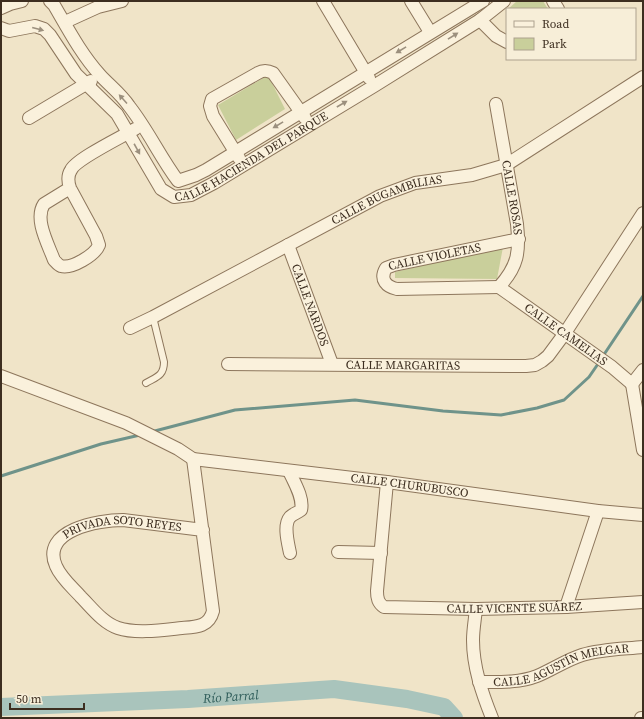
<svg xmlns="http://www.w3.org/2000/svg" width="644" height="719" font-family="'Source Serif 4',serif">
<rect width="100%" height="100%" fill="#f0e4c8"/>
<!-- green -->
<path fill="#c9cf9b" d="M517,1H543L548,9H508Z
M268,75L285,109L236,140L218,105Z
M503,247L497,279L395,278V272Z"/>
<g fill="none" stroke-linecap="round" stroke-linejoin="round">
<!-- stream -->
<path stroke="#6f938a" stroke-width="3" d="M603,356L643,296
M151,432L235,410L355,400L443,411L501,415L537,408L564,400L589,377L600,361
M1,476L101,444L140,435"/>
<!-- river -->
<path stroke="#a9c4bc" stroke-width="18" id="s1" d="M1,707L188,699L334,689L407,699L444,707L454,718"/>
<defs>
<path id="service" d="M146,383C156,377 164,376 164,362L153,317"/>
<g id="minor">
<path d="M50,1L54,5C68,29 81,54 100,75C109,85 121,94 129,106C148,130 160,157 178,181L196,175L206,170L483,1"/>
<path d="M323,1L369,78"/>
<path d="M411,1L430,32"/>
<path d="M553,1L558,9"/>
<path d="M1,8L10,4L22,1"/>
<path d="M480,20L496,36L507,42"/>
<path d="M65,22L98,7L122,1"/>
<path id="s2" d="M1,28L9,31L35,26L44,29L50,35L76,74L117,114L161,189L174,197L191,195L214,183L374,86L480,20L504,1"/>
<path id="s3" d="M496,104L517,224C520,252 518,266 499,287"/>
<path d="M29,118L91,81"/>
<path d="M239,158L213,116L210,106L212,99L258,73C263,70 267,70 273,73L305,118"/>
<path d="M70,188L44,204C34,219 48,244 54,260C56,262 58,265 61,266C72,269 95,255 99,245L96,236L70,188C68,182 67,176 71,170C76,159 122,137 135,129"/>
<path id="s4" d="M288,245L332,364"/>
<path id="s5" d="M499,287L397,289C387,287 379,280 386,268L394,265L519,239"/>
<path id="s6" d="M499,287L612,367L632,384"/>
<path id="s7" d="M130,328L153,317L380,196L415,183L472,175L506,165L643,77"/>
<path id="s8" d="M228,364L526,366L535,365L542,361L548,356L565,333L643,213"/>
<path id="s9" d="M1,376L126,423L178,449L193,459L387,482L598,511L643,515"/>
<path d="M632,384L643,450"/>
<path d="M632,384L643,370"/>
<path id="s10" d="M193,459L213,611C209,627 196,627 182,628C163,630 136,634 118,628C103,623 92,608 81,597C73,588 61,578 56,566C40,530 99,520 123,520L203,530"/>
<path d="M289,471C294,482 304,498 301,510C297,513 293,514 290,517C283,525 288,543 290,553"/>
<path id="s11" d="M387,482L377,591C377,598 378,603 384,607L476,609L566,607L643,602"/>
<path d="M338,552L381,553"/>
<path d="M566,607L598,511"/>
<path d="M476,609C475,619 473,630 473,640C473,667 482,693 492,718"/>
<path id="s12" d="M479,682C498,682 519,683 537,676C552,670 566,660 582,655C602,649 623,649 643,647"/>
<path d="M641,718H643"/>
</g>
</defs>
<!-- service casing -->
<use href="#service" stroke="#8d765c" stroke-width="8"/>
<!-- minor casing -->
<use href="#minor" stroke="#8d765c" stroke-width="14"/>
<!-- service -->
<use href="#service" stroke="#faf1dc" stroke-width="6"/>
<!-- minor -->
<use href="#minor" stroke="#faf1dc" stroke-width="12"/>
</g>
<!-- one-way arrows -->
<defs><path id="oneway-solid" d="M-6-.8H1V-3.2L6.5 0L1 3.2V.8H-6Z"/></defs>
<g fill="#9c907e">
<use href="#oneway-solid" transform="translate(38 29) rotate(15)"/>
<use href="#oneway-solid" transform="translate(453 36) rotate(-32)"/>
<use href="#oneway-solid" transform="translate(401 50) rotate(149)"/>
<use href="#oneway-solid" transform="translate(123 99) rotate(-132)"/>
<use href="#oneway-solid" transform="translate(342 104) rotate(-30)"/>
<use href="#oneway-solid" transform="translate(278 125) rotate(149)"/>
<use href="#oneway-solid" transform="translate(137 149) rotate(61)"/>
</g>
<g text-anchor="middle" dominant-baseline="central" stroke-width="3" stroke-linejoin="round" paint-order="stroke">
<!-- street labels -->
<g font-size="12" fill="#3d2e20" stroke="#f7eed8">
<text stroke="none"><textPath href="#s2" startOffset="347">CALLE HACIENDA DEL PARQUE</textPath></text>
<text stroke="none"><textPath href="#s3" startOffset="95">CALLE ROSAS</textPath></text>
<text stroke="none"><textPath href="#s7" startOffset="288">CALLE BUGAMBILIAS</textPath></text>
<text stroke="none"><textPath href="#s5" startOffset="181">CALLE VIOLETAS</textPath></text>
<text stroke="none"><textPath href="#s4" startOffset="64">CALLE NARDOS</textPath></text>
<text stroke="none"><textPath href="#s6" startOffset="82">CALLE CAMELIAS</textPath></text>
<text stroke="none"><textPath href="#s8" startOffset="175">CALLE MARGARITAS</textPath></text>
<text stroke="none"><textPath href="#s9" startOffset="428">CALLE CHURUBUSCO</textPath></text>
<text stroke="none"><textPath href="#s10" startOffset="440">PRIVADA SOTO REYES</textPath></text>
<text stroke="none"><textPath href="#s11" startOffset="258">CALLE VICENTE SUÁREZ</textPath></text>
<text stroke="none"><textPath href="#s12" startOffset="85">CALLE AGUSTÍN MELGAR</textPath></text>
</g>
<!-- water labels -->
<g font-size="13" font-style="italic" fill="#2f5d5a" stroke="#f7eed8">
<text stroke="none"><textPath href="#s1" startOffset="230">Río Parral</textPath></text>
</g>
</g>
<!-- border -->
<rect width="644" height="719" fill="none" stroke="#3d2e20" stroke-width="4"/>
<!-- legend -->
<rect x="506" y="8" width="130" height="52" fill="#f7eed8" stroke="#ada18e"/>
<rect x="514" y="21" width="20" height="6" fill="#faf1dc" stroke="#ada18e"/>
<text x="542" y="28" font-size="12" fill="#3d2e20">Road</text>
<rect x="514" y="38" width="20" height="12" fill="#c9cf9b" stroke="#ada18e"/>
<text x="542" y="48" font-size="12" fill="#3d2e20">Park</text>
<!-- scale -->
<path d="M10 703v6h74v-6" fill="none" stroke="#3d2e20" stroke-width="2"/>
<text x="16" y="703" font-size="12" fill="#3d2e20" stroke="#f7eed8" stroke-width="3" paint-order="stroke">50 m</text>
</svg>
